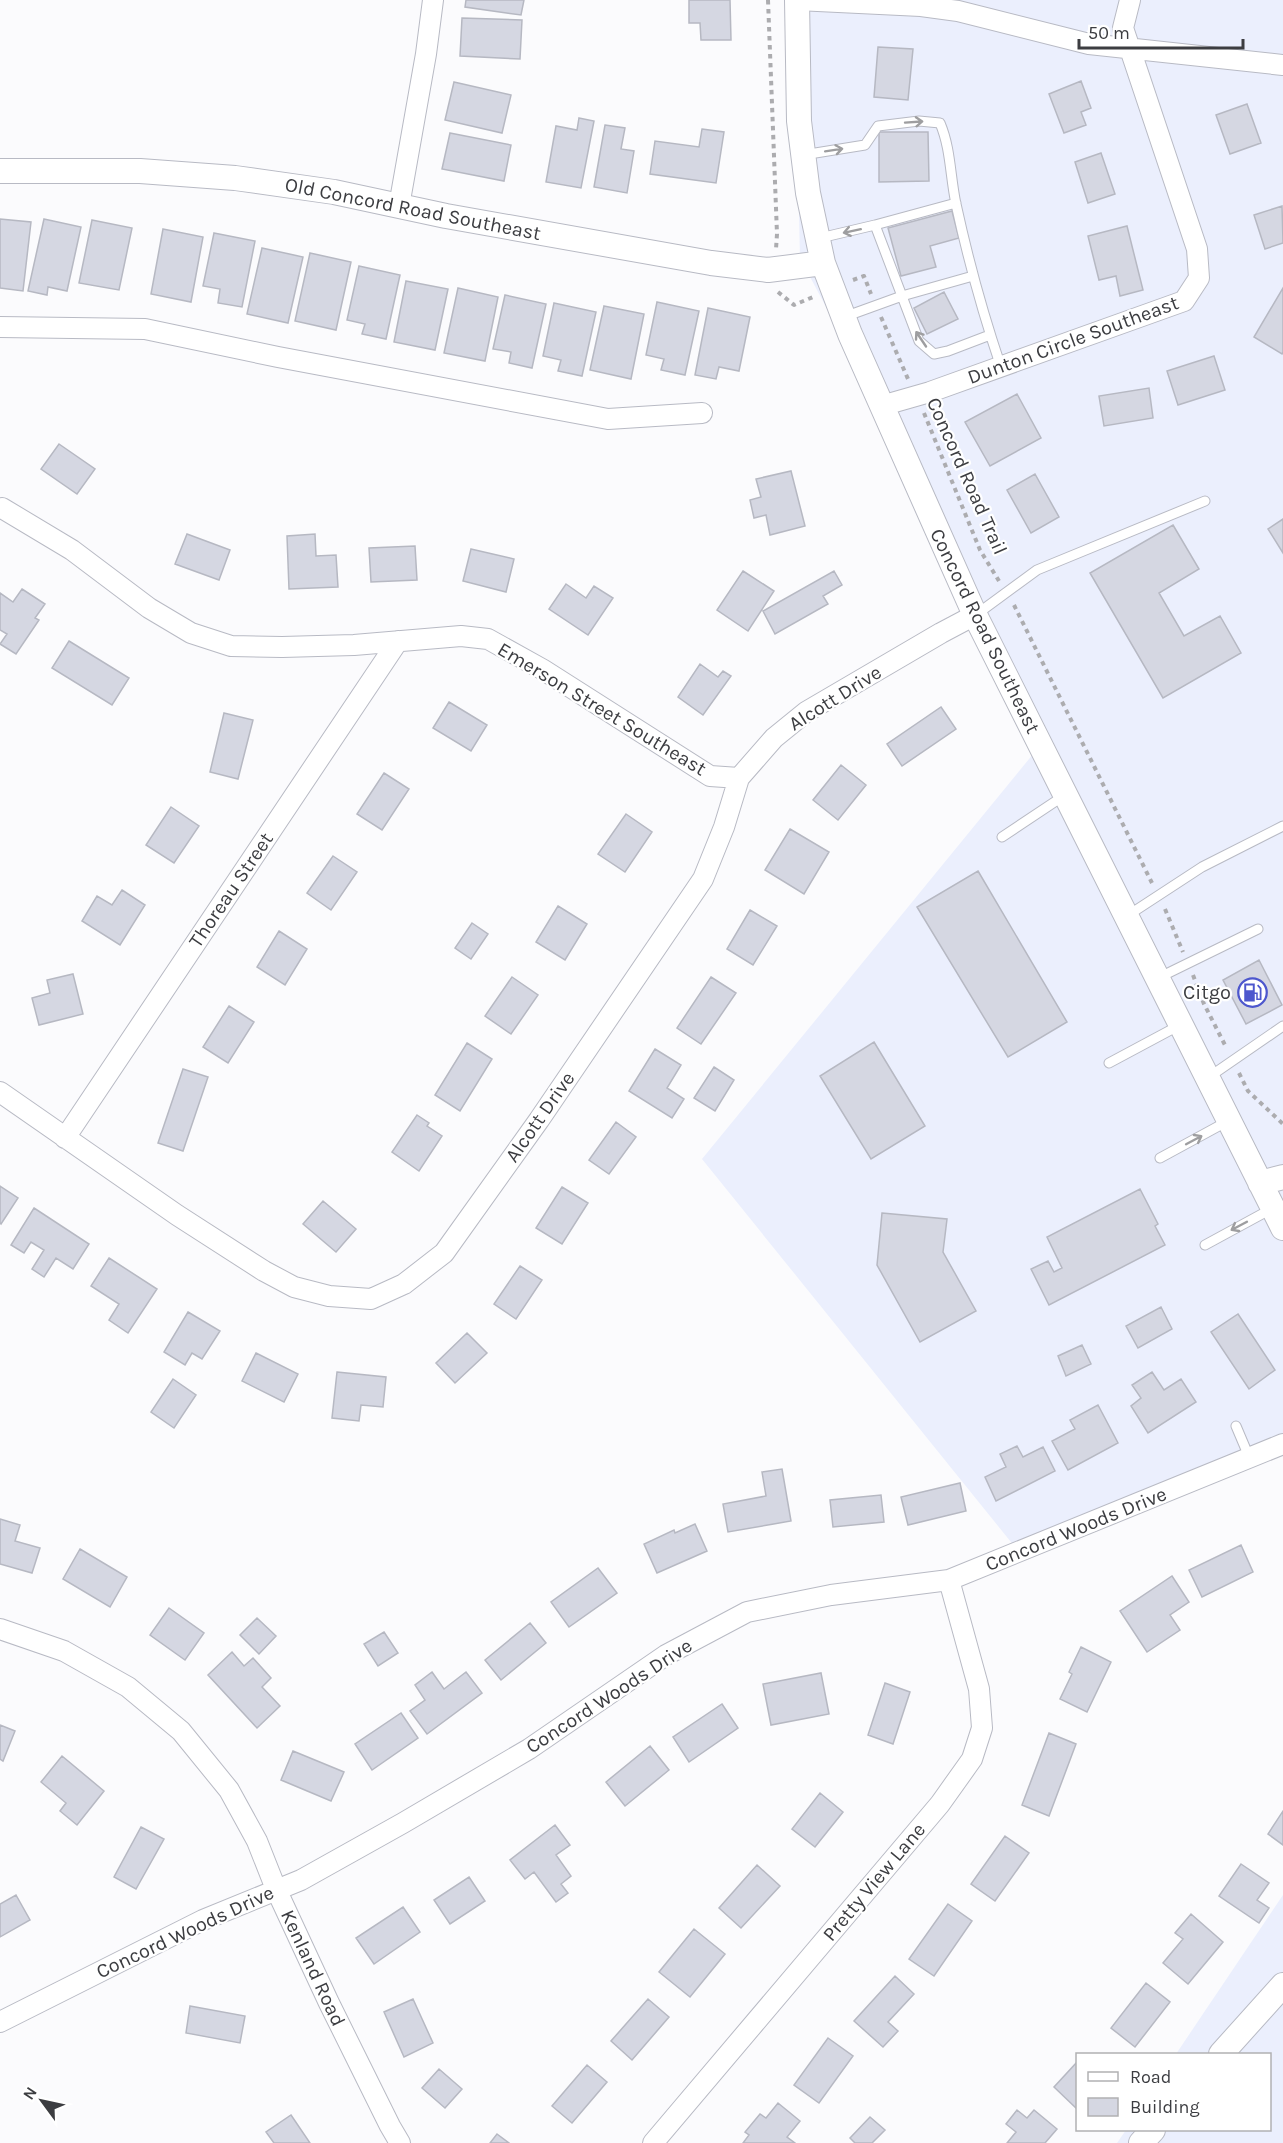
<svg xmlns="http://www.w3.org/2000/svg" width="1283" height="2143" font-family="Karla,sans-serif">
<rect width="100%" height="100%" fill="#fbfbfd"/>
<!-- built -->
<path fill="#ebeffd" d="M794,0H1283V1451L1019,1552L702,1159L1047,737L893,433L800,258Z
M1283,1895V2143H1117L1126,2130H1270V2054H1176Z"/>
<!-- building -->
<path fill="#d5d7e2" stroke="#b6b8c2" stroke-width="1.5" d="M466,0H524L521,15L465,7Z
M689,0H730L731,40H701L700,23H689Z
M462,18L522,20L520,59L460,56Z
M878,47L913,49L908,100L874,97Z
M1081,81L1091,108L1081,112L1086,125L1064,133L1049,94Z
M454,82L511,95L502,133L445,120Z
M1247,104L1261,143L1230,154L1216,115Z
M579,118L594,121L581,188L546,182L556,126L577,130Z
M605,125L625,128L621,149L634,151L627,193L594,187Z
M702,129L724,132L716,183L650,174L655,141L699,147Z
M879,132H928L929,181L879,182Z
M450,133L511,145L504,181L442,169Z
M1101,153L1115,194L1088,203L1075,162Z
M1282,206L1283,243L1265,249L1254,215Z
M952,211L959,238L930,246L936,267L901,276L888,228Z
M0,219L31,222L23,291L0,288Z
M44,219L81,227L67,291L48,287L47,295L28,291Z
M92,220L132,228L119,290L79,283Z
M1127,226L1143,290L1120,296L1116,276L1099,280L1088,236Z
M163,229L203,237L191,302L151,294Z
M214,233L255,241L242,307L218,303L220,289L203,286Z
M262,248L303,257L288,323L247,314Z
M310,253L351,262L336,330L295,321Z
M359,266L400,275L386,339L362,334L365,324L347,320Z
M406,281L448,289L435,350L394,342Z
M458,288L498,297L485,361L444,353Z
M1283,288V352L1282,354L1254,337Z
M944,292L958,319L927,334L914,308Z
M505,295L546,304L532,368L509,363L511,352L493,349Z
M657,302L699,311L685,375L661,370L664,359L646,355Z
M554,303L596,312L582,376L558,371L561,360L543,356Z
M604,306L644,314L631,379L590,370Z
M708,308L750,317L739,371L719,367L716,379L695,375Z
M1214,356L1225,390L1178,405L1167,371Z
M1149,388L1153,418L1104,426L1099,396Z
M1017,394L1041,438L990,466L965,422Z
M59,444L95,469L77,494L41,469Z
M791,471L805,526L770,535L766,515L754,518L750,500L761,497L756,479Z
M1035,474L1059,517L1031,533L1007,490Z
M1283,519V553L1268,529Z
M1173,525L1199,569L1159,593L1184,636L1220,616L1241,653L1163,698L1090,573Z
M187,534L230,550L219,580L175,564Z
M315,534L316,556L336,555L338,587L289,589L287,536Z
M415,546L417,580L371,582L369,548Z
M471,549L514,559L506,592L463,581Z
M743,571L774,591L748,631L717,610Z
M834,571L842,585L823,596L828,604L775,634L763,611Z
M566,584L586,598L594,586L613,598L588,635L549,609Z
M22,589L45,604L35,618L39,620L16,654L0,644L7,634L0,630V593L13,602Z
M69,641L129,678L112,705L52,668Z
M700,664L718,677L723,671L731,676L703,715L678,697Z
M449,702L487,725L471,751L433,728Z
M941,707L956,729L902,766L887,744Z
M224,713L253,720L238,779L210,772Z
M841,765L866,785L838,820L813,800Z
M384,773L409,789L382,830L357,814Z
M171,807L199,826L174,863L146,845Z
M626,814L652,832L625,872L598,854Z
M790,829L829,852L804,894L765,870Z
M333,856L357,872L331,910L307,893Z
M978,871L1067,1022L1008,1057L917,907Z
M122,890L145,905L120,945L82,921L97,896L112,905Z
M558,906L587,924L565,960L536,942Z
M750,910L777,926L753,965L727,949Z
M472,923L488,934L471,959L455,948Z
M279,931L307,949L285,985L257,967Z
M1259,960L1282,1005L1246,1024L1223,980Z
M73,974L83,1014L39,1025L32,998L50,993L47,980Z
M512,977L538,995L511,1034L485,1016Z
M711,977L736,993L701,1044L677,1028Z
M229,1006L254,1022L228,1063L203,1047Z
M874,1042L925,1126L871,1159L820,1076Z
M467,1043L492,1059L460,1111L435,1095Z
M655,1049L681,1065L667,1088L684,1099L672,1118L629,1091Z
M714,1067L734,1080L715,1111L694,1098Z
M183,1069L208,1077L183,1151L158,1143Z
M417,1115L429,1123L427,1126L442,1136L419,1171L392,1152Z
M616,1122L636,1137L609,1174L589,1160Z
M0,1186L18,1198L1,1224L0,1223Z
M562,1187L588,1203L562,1244L536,1228Z
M1140,1189L1158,1224L1155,1226L1165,1245L1049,1305L1031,1269L1048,1261L1054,1272L1062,1268L1047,1237Z
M323,1201L356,1229L336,1252L303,1224Z
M34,1208L89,1244L73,1269L56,1258L44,1277L32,1269L44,1250L31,1242L24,1253L11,1245Z
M882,1213L947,1219L943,1252L976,1311L920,1342L877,1265Z
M109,1258L157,1289L128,1333L109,1320L119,1304L91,1286Z
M520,1266L542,1280L516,1319L494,1304Z
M1161,1307L1172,1329L1138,1348L1126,1326Z
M188,1312L220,1331L202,1359L192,1353L185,1365L164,1352Z
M1238,1314L1275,1370L1249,1389L1211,1332Z
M467,1333L487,1353L455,1383L436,1363Z
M1082,1345L1091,1364L1066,1376L1058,1356Z
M256,1353L298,1374L284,1402L242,1381Z
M337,1372L386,1377L383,1407L361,1405L359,1421L332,1418Z
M1152,1372L1164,1390L1181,1379L1196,1402L1148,1433L1131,1406L1141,1398L1132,1385Z
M173,1379L196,1395L174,1428L151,1412Z
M1098,1405L1118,1443L1068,1470L1052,1441L1075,1429L1070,1420Z
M1017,1446L1023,1457L1043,1447L1055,1471L996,1501L985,1477L1006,1467L1000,1454Z
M782,1469L791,1521L728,1532L723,1504L766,1496L762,1472Z
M960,1483L966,1511L908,1525L901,1497Z
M881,1495L884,1522L833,1527L830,1500Z
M0,1519L20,1525L15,1541L40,1548L32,1573L0,1564Z
M695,1524L707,1551L657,1573L644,1544L674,1530L675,1533Z
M1241,1545L1253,1572L1202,1597L1189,1570Z
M80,1549L127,1577L110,1607L63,1579Z
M598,1568L617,1593L569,1627L551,1602Z
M1172,1576L1189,1602L1170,1615L1180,1630L1147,1652L1120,1611Z
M169,1608L204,1633L185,1660L150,1635Z
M257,1618L276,1636L259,1654L240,1635Z
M530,1623L546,1643L501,1680L485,1660Z
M384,1632L398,1653L378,1666L364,1644Z
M1081,1647L1111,1662L1087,1712L1060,1699L1072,1674L1069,1672Z
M232,1652L244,1666L253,1658L271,1678L262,1687L280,1706L257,1728L208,1675Z
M432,1672L444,1689L466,1672L482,1693L427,1734L410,1711L425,1700L415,1685Z
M821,1673L829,1714L771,1725L763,1684Z
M885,1683L910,1692L893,1744L868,1735Z
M722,1704L738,1728L689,1762L673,1737Z
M401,1713L418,1738L372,1770L355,1744Z
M0,1725L15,1731L3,1761L0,1759Z
M1049,1733L1076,1744L1049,1816L1022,1805Z
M650,1746L669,1770L625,1806L606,1782Z
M293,1751L344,1772L331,1801L281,1780Z
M62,1756L104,1791L77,1825L60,1811L66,1803L41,1782Z
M820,1793L843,1812L815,1847L792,1829Z
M1283,1811V1845L1268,1834Z
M555,1825L570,1845L556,1855L571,1876L561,1884L568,1893L556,1902L534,1872L525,1879L510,1860Z
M141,1827L164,1839L136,1889L114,1877Z
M1005,1836L1029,1853L995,1901L971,1884Z
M1241,1864L1269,1883L1257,1900L1269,1908L1259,1923L1219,1896Z
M757,1865L780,1886L741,1928L719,1908Z
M469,1877L485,1901L450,1924L434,1900Z
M16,1895L30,1920L0,1937V1904Z
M948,1904L972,1921L934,1976L909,1959Z
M403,1907L420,1932L374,1964L356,1938Z
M1191,1914L1223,1942L1188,1984L1163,1963L1183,1939L1175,1933Z
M694,1929L725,1954L690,1997L659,1972Z
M895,1976L914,1994L888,2022L898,2031L883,2047L854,2021Z
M1146,1983L1170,2002L1135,2047L1111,2028Z
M413,1999L433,2043L404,2057L384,2012Z
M648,1999L669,2017L632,2060L611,2041Z
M190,2006L245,2016L240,2043L186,2033Z
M828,2038L853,2056L819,2103L794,2085Z
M1078,2061V2109H1077L1054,2087Z
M587,2065L607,2082L572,2123L552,2106Z
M439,2069L462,2089L445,2108L422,2088Z
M778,2103L800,2121L787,2137L795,2143H743L749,2135L745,2132L760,2114L766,2118Z
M1017,2110L1027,2118L1034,2110L1057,2129L1045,2143H1007L1016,2132L1006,2124Z
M291,2115L310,2143H274L266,2132Z
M870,2117L885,2130L872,2143H855L850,2138Z
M497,2134L509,2143H490Z"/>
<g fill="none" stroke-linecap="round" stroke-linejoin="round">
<defs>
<path id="service" d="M803,155L865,145L878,126L919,121L940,123C951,149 950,176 956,204C968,259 983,314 1001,367
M875,225L956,203
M820,238L875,225L919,341L934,354L948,351L990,335
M844,317L902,296L973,276
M977,614L1037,570L1205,501
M1002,837L1065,795
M1127,916L1202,867L1283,826
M1158,978L1258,929
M1109,1063L1180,1025
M1209,1077L1283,1026
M1160,1158L1228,1121
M1205,1245L1273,1208
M1236,1426L1250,1459"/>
<path id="minor" d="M797,0L921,6L958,11L1089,44L1283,65
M399,206L426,54L433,0
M0,327L145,329L278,357L608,419L702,413
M881,406L930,392L1184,301L1199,278L1197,249L1123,28L1130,0
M2,508L72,550L149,608L191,633L231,646L282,647L354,645L461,636L488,639L542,669L710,776L739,778
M0,1092L177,1215L264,1271L294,1287L329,1296L371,1299L404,1284L444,1253L539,1120L703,879L724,827L739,778L774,738L806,712L941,633L975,615
M65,1138L398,641
M0,1629L64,1651L128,1687L181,1731L229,1790L257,1841L276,1889L329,2003L390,2126L400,2143
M0,2022L203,1920L301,1880L403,1823L529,1749L666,1655L747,1612L831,1595L949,1580L1283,1444
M653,2143L940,1804L972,1759L982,1728L979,1689L949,1580"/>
<path id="tertiary" d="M797,0L799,121L808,193L823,263L850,334L975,615L1283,1228
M0,171H140L235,178L334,192L446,216L711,263L768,270L823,263
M1260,1183L1283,1177
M1221,2054L1283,1985
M1141,2143L1153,2130"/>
</defs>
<!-- service casing -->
<use href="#service" stroke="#b8bac4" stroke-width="11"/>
<!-- minor casing -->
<use href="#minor" stroke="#b8bac4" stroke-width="22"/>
<!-- tertiary casing -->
<use href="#tertiary" stroke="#b8bac4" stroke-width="26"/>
<!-- path -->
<path stroke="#acacaf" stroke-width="4" stroke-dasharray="4.5 4.5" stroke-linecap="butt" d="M768,0L777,234L776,249
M853,280L864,276L871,294
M778,292L794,305L813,297
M881,317L908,379
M924,413L980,550L999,581
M1014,605L1152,883
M1165,909L1183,952
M1193,975L1204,1004L1226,1047
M1239,1073L1248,1091L1283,1124"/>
<!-- service -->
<use href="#service" stroke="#fff" stroke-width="9"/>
<!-- minor -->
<use href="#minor" stroke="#fff" stroke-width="20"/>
<!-- tertiary -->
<use href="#tertiary" stroke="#fff" stroke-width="24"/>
</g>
<!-- one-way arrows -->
<defs><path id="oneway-shaft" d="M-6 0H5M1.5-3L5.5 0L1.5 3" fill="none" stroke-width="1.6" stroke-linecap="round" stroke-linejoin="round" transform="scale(1.5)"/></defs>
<g stroke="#9e9ea0">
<use href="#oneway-shaft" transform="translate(914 122) rotate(-4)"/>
<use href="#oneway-shaft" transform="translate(834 150) rotate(-9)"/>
<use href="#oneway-shaft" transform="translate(852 231) rotate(168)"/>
<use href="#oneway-shaft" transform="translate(921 339) rotate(-124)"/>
<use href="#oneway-shaft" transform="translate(1194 1140) rotate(-28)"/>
<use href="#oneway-shaft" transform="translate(1239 1226) rotate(152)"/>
</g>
<!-- icons -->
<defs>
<symbol id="fuel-ring" viewBox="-11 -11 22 22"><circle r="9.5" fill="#fff" stroke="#4d57cd" stroke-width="1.5"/><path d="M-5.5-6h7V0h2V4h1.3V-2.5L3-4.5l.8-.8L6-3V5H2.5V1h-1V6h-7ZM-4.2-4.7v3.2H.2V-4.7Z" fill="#4d57cd"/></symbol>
</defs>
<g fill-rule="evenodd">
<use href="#fuel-ring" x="1236" y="976" width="33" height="33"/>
</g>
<g text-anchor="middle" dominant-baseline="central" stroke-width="4.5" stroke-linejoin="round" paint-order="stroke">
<!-- street labels -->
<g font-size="20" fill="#3c3d41" stroke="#fff">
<text transform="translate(413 209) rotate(11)">Old Concord Road Southeast</text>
<text transform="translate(1073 340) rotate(-20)">Dunton Circle Southeast</text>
<text transform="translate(967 476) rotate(66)">Concord Road Trail</text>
<text transform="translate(985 631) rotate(64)">Concord Road Southeast</text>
<text transform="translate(835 698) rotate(-32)">Alcott Drive</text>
<text transform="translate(602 709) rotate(31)">Emerson Street Southeast</text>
<text transform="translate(231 890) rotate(-56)">Thoreau Street</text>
<text transform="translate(540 1117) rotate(-55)">Alcott Drive</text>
<text transform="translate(1076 1529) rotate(-22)">Concord Woods Drive</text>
<text transform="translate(609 1696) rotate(-33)">Concord Woods Drive</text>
<text transform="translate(874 1882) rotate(-50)">Pretty View Lane</text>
<text transform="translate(185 1932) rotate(-25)">Concord Woods Drive</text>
<text transform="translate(313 1968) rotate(65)">Kenland Road</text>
</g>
<!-- poi labels -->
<g font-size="20" fill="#3c3d41" stroke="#fff" text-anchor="end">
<text x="1231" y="992">Citgo</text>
</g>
</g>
<!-- legend -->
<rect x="1076" y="2053" width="195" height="78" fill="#ffffff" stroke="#b1b1b3" stroke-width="1.5"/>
<rect x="1088" y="2072" width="30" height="9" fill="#ffffff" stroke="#b1b1b3" stroke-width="1.5"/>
<text x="1130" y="2083" font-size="18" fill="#3c3d41">Road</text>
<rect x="1088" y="2098" width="30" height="18" fill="#d5d7e2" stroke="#b1b1b3" stroke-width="1.5"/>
<text x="1130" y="2113" font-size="18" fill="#3c3d41">Building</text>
<!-- north arrow -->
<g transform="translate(42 2101) rotate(303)" stroke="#ffffff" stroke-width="4.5" paint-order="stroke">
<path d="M0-4.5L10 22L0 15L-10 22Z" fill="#3c3d41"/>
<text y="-9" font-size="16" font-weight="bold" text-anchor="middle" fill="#3c3d41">N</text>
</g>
<!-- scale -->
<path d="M1079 39v9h164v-9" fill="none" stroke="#3c3d41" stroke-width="3"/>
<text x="1088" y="39" font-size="18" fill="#3c3d41" stroke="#ffffff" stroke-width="4.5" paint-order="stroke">50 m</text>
</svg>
